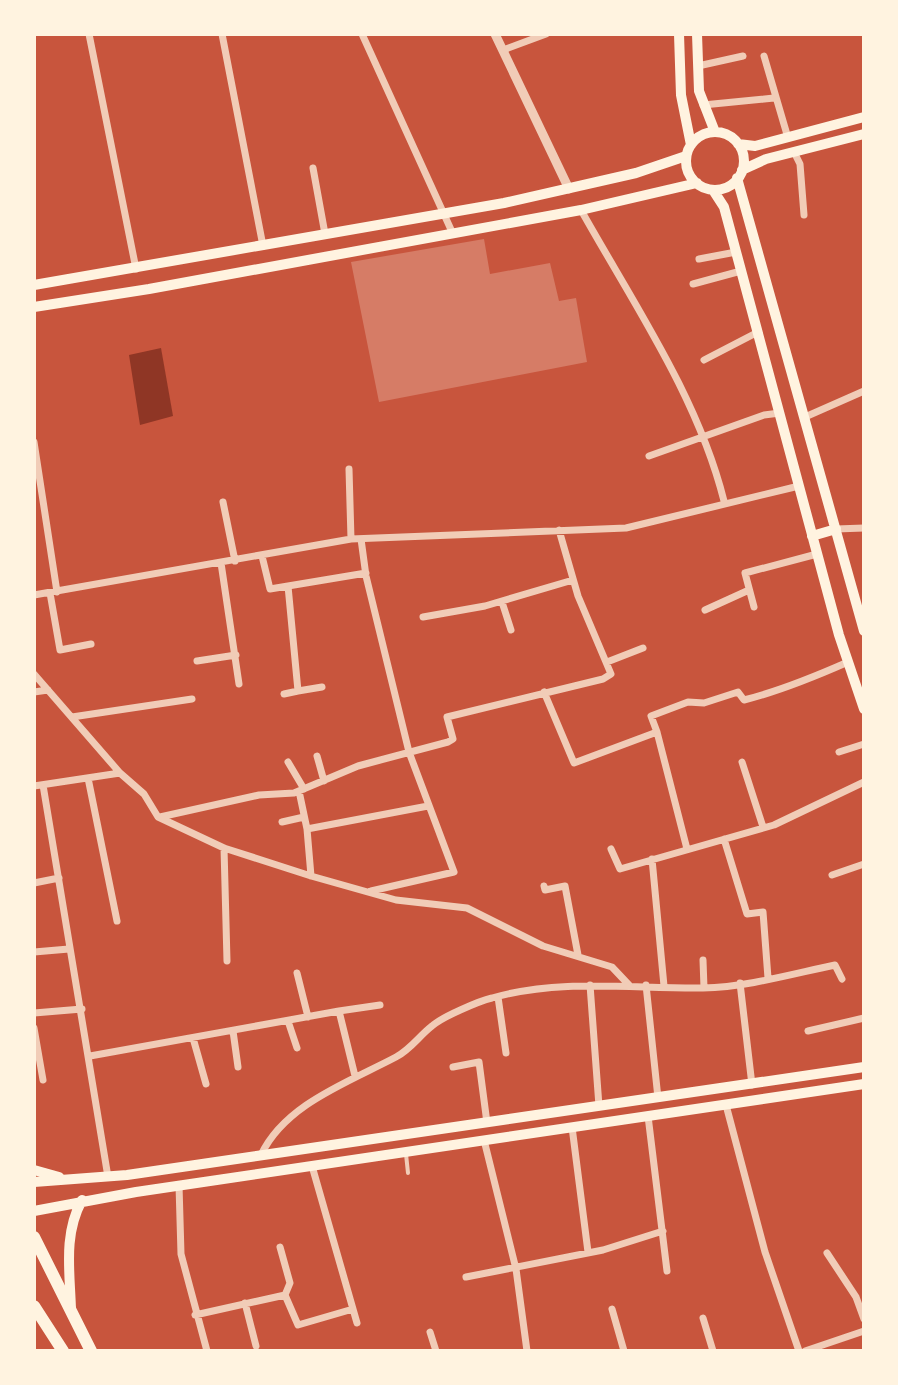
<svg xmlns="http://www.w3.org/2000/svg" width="898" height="1385" font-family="Overpass,sans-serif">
<rect width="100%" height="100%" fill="#c8553d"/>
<!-- water -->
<path fill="#8f3625" d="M161,348L173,416L140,425L129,355Z"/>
<!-- building -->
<path fill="#d67c66" d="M484,239L490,274L550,263L559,301L576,298L587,362L379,402L351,262Z"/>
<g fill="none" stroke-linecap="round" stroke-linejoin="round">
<!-- service -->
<path stroke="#f1ccb7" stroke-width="4" d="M406,1154L408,1173"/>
<!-- minor -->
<path stroke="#f1ccb7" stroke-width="7" d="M89,34L136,269
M222,34L263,246
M362,34L453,234
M503,50L546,34
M764,56L788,138
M698,66L743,56
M703,105L774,98
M794,152L800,164L804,215
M313,168L325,234
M581,210C633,303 698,397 724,501
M699,259L736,252
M693,284L741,271
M704,360L758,332
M805,417L864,391
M34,442L57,592
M649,456L764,415L780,413
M349,469L351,539
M223,502L235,561
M836,529L864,528
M361,539L366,576L409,752L454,872L371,891
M262,556L270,589L288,586
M221,563L239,684
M50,593L60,650L91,644
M34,595L351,539L626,528L799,486
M502,602L511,630
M754,607L745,573L817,554
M705,610L749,590
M423,617L485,606L573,580
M197,661L236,655
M607,662L643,648
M34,674L120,773L144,794L158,817L224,848L311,876L396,900L467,908L543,946L612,967L629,985
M298,691L322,687
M34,692L48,690
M544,692L574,763L657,732L651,716L688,702L704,703L738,692L744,700C780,691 814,677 848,662
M284,694L298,691L288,586L366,573
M72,717L192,699
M657,732L687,849
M839,752L864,744
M317,756L324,781
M288,762L304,789
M742,762L763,827
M88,778L117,921
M43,785L108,1177
M34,786L120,773
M299,791L307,829L428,806
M160,817L259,795L294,793L358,766L448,742L453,739L447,717L603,679L611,674L578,596L559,530
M282,822L304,817
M307,829L311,876
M724,839L747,914L763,912L768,978
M224,848L227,961
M611,849L620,869L774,825L864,782
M652,859L664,986
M832,875L864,864
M34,883L59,878
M544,886L545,890L565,886L578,955
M34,952L69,949
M703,960L704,988
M297,973L308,1017
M740,983L752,1085
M590,985L599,1106
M646,985L658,1098
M498,997L506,1053
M339,1011L380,1005
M34,1013L82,1009
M288,1021L297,1048
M34,1028L43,1080
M233,1031L238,1067
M808,1031L864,1018
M193,1038L206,1084
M90,1056L339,1011L355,1076
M453,1067L479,1062L487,1123
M726,1105L765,1252L799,1351
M648,1116L667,1271
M572,1127L588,1252
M484,1140L516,1269L527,1351
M261,1155C285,1104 349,1082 396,1057C411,1049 419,1036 432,1026C442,1017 479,1001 492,998C561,978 633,989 703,988C747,987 792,974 835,965L842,979
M312,1166L357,1323
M179,1185L181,1254L207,1351
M280,1247L290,1283L285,1295
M827,1253L856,1297L864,1319
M466,1277L603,1250L663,1231
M245,1303L256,1346
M612,1309L624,1351
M195,1315L285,1295L298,1325L353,1309
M703,1318L713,1351
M430,1332L436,1351
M805,1351L864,1331"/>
<!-- tertiary -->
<path stroke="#f1ccb7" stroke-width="9" d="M495,34L569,189"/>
<!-- secondary -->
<path stroke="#fff3e0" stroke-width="10" d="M679,34L681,95L691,145
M697,34L699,91L715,132
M686 161a29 29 0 1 1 58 0a29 29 0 1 1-58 0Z
M738,144L755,146L864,117
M742,170L766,159L864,134
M737,178L864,631
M713,190L724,207L839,635L864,709
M34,285L504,203L636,173L686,156
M34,307L149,289L581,210L697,183
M812,536L836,529
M34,1170L59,1177
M34,1182L127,1175L864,1067
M34,1211L136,1192L864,1084
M71,1310C70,1272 63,1235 82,1200"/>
<!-- primary -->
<path stroke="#fff3e0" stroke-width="12" d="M34,1237L91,1351
M34,1306L63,1351"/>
</g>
<!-- border -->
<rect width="898" height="1385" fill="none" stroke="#fff3e0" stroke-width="72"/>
</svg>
